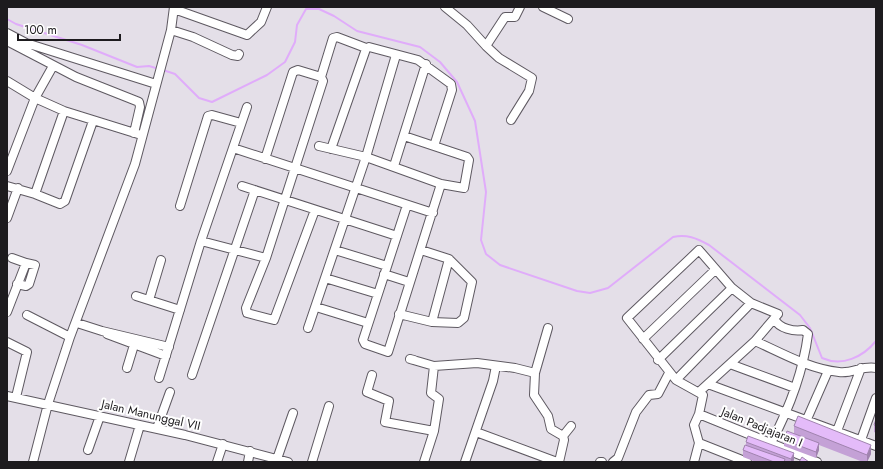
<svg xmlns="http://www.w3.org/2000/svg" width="883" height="469" font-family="Jost,sans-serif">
<rect width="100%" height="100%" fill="#e4dfe8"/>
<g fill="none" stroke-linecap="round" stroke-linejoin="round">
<!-- stream -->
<path stroke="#e0acfa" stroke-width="2" d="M7,19L16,24L82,45L137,67L149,66L159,69
M163,70L175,74L199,98L212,102L267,75L285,62L295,42L297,25L306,9H319L334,16L357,31L420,47L440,62L457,82L475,121L486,192L481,240L486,254L500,265L577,291L590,293L608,288L673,237C687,234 696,238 709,245L800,315L810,328L822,358C842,367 863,357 876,341"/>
<defs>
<path id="minor" d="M445,7L467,25L486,46L499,58L532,78L529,91L511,120
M543,7L568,19
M174,9L247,35L261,22L267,7
M171,30L193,37L232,55L238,56L239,54
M7,33L26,43L156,84
M7,41L76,77L139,102L140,107L134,133
M486,46L505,17H515L520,7
M321,77L333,38L337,37L366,48
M7,81L35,98L64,111L138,134
M319,146L366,157L441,184L464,188L469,160L467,157L404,136
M233,148L433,213
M331,149L366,49L369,47L418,60L451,84L452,90L434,146
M265,159L293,72L298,70L321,77L323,81L266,258L246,308L247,313L274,320L315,210
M394,166L426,64
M7,171L35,98L53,66
M7,186L35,194L60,204L65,201L93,121
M242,186L397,236
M35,194L64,111
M407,205L363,340L365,344L388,352L441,184
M180,206L208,116L212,115L241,123
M7,218L18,188
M201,241L266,258
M335,250L387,266
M384,274L409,282
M325,278L378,294
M17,284L26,286L29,284L35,265L26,263
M136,296L180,310
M149,300L161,260
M316,307L368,323
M7,312L26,263L12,258
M399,314L432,322L458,323L464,318L472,282L449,259L421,250
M27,315L70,337
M432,322L449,259
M77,323L102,331L169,347
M308,328L366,157L396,55
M548,328L535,373L534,395L548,416L551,429L563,436L564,440L559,462
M107,334L166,356
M643,339L715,270
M755,341C782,353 809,369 839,372C852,374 863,365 876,368
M7,342L27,352L16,397
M414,360L410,359L434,366L477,363L515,368L535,373
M658,360L732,288
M730,364L795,388
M127,368L134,345
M192,375L255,190
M372,375L367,392L389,401L385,422L434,431
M159,378L201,241L247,107
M676,380L751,303
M708,384L876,446
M7,396L185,435L288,462
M699,414L817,462
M807,419L828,371
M157,428L170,392
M837,431L861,368
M476,432L557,462
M563,436L571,426
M861,440L876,398
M699,443L747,462
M771,443C789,409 803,373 808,334L803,330C794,332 779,328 775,320
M88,450L100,416
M277,459L293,413
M33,462L48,404L70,337L135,164L171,30L174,7
M129,462L140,425
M217,462L223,444
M248,462L250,451
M312,462L329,406
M424,462L434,431L439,399L431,393L434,366
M465,462L493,381L496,366
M600,462H602
M613,462L618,458L636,412L649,395L658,394L669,373
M694,462L699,443L694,425L699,414L703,395L676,380L627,318L699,250L732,288L751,303L778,314L755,341L699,392"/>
</defs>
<!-- minor casing -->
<use href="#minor" stroke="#5e5961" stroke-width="10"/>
<!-- minor -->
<use href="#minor" stroke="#fff" stroke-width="8"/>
</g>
<!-- wall -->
<path fill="#c4a1d6" d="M874,425L876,426V433L874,432Z
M794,426L871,454L867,462H863L819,445V450L816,458L784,446V440L794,434Z
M746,442L794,460L793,462H756L743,457V450L746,445Z"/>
<!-- shaded-wall -->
<path fill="#a083ae" d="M819,443V450L816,458V452Z
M871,445V454L867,462V455Z
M794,453V460L793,462H791V459Z"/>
<!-- building -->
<path fill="#e4bbf9" stroke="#a083ae" d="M798,416L871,445L867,455L794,426Z
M876,419V426L874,425Z
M787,431L819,443L816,452L784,440Z
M748,436L794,453L791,459L746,442Z
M745,445L785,459L784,462H774L743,450Z
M802,457L809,462H799Z"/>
<g text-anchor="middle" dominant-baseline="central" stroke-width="4" stroke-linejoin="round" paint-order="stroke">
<!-- street labels -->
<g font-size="12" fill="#1d1b1e" stroke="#fff">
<text transform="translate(151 415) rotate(13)">Jalan Manunggal VII</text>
<text transform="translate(762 427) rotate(22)">Jalan Padjajaran I</text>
</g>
</g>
<!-- border -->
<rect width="883" height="469" fill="none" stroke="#1d1b1e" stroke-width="16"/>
<!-- scale -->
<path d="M18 34v6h102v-6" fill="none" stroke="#1d1b1e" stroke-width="2"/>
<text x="24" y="34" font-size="12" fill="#1d1b1e" stroke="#ffffff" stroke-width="3" paint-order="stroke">100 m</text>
</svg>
